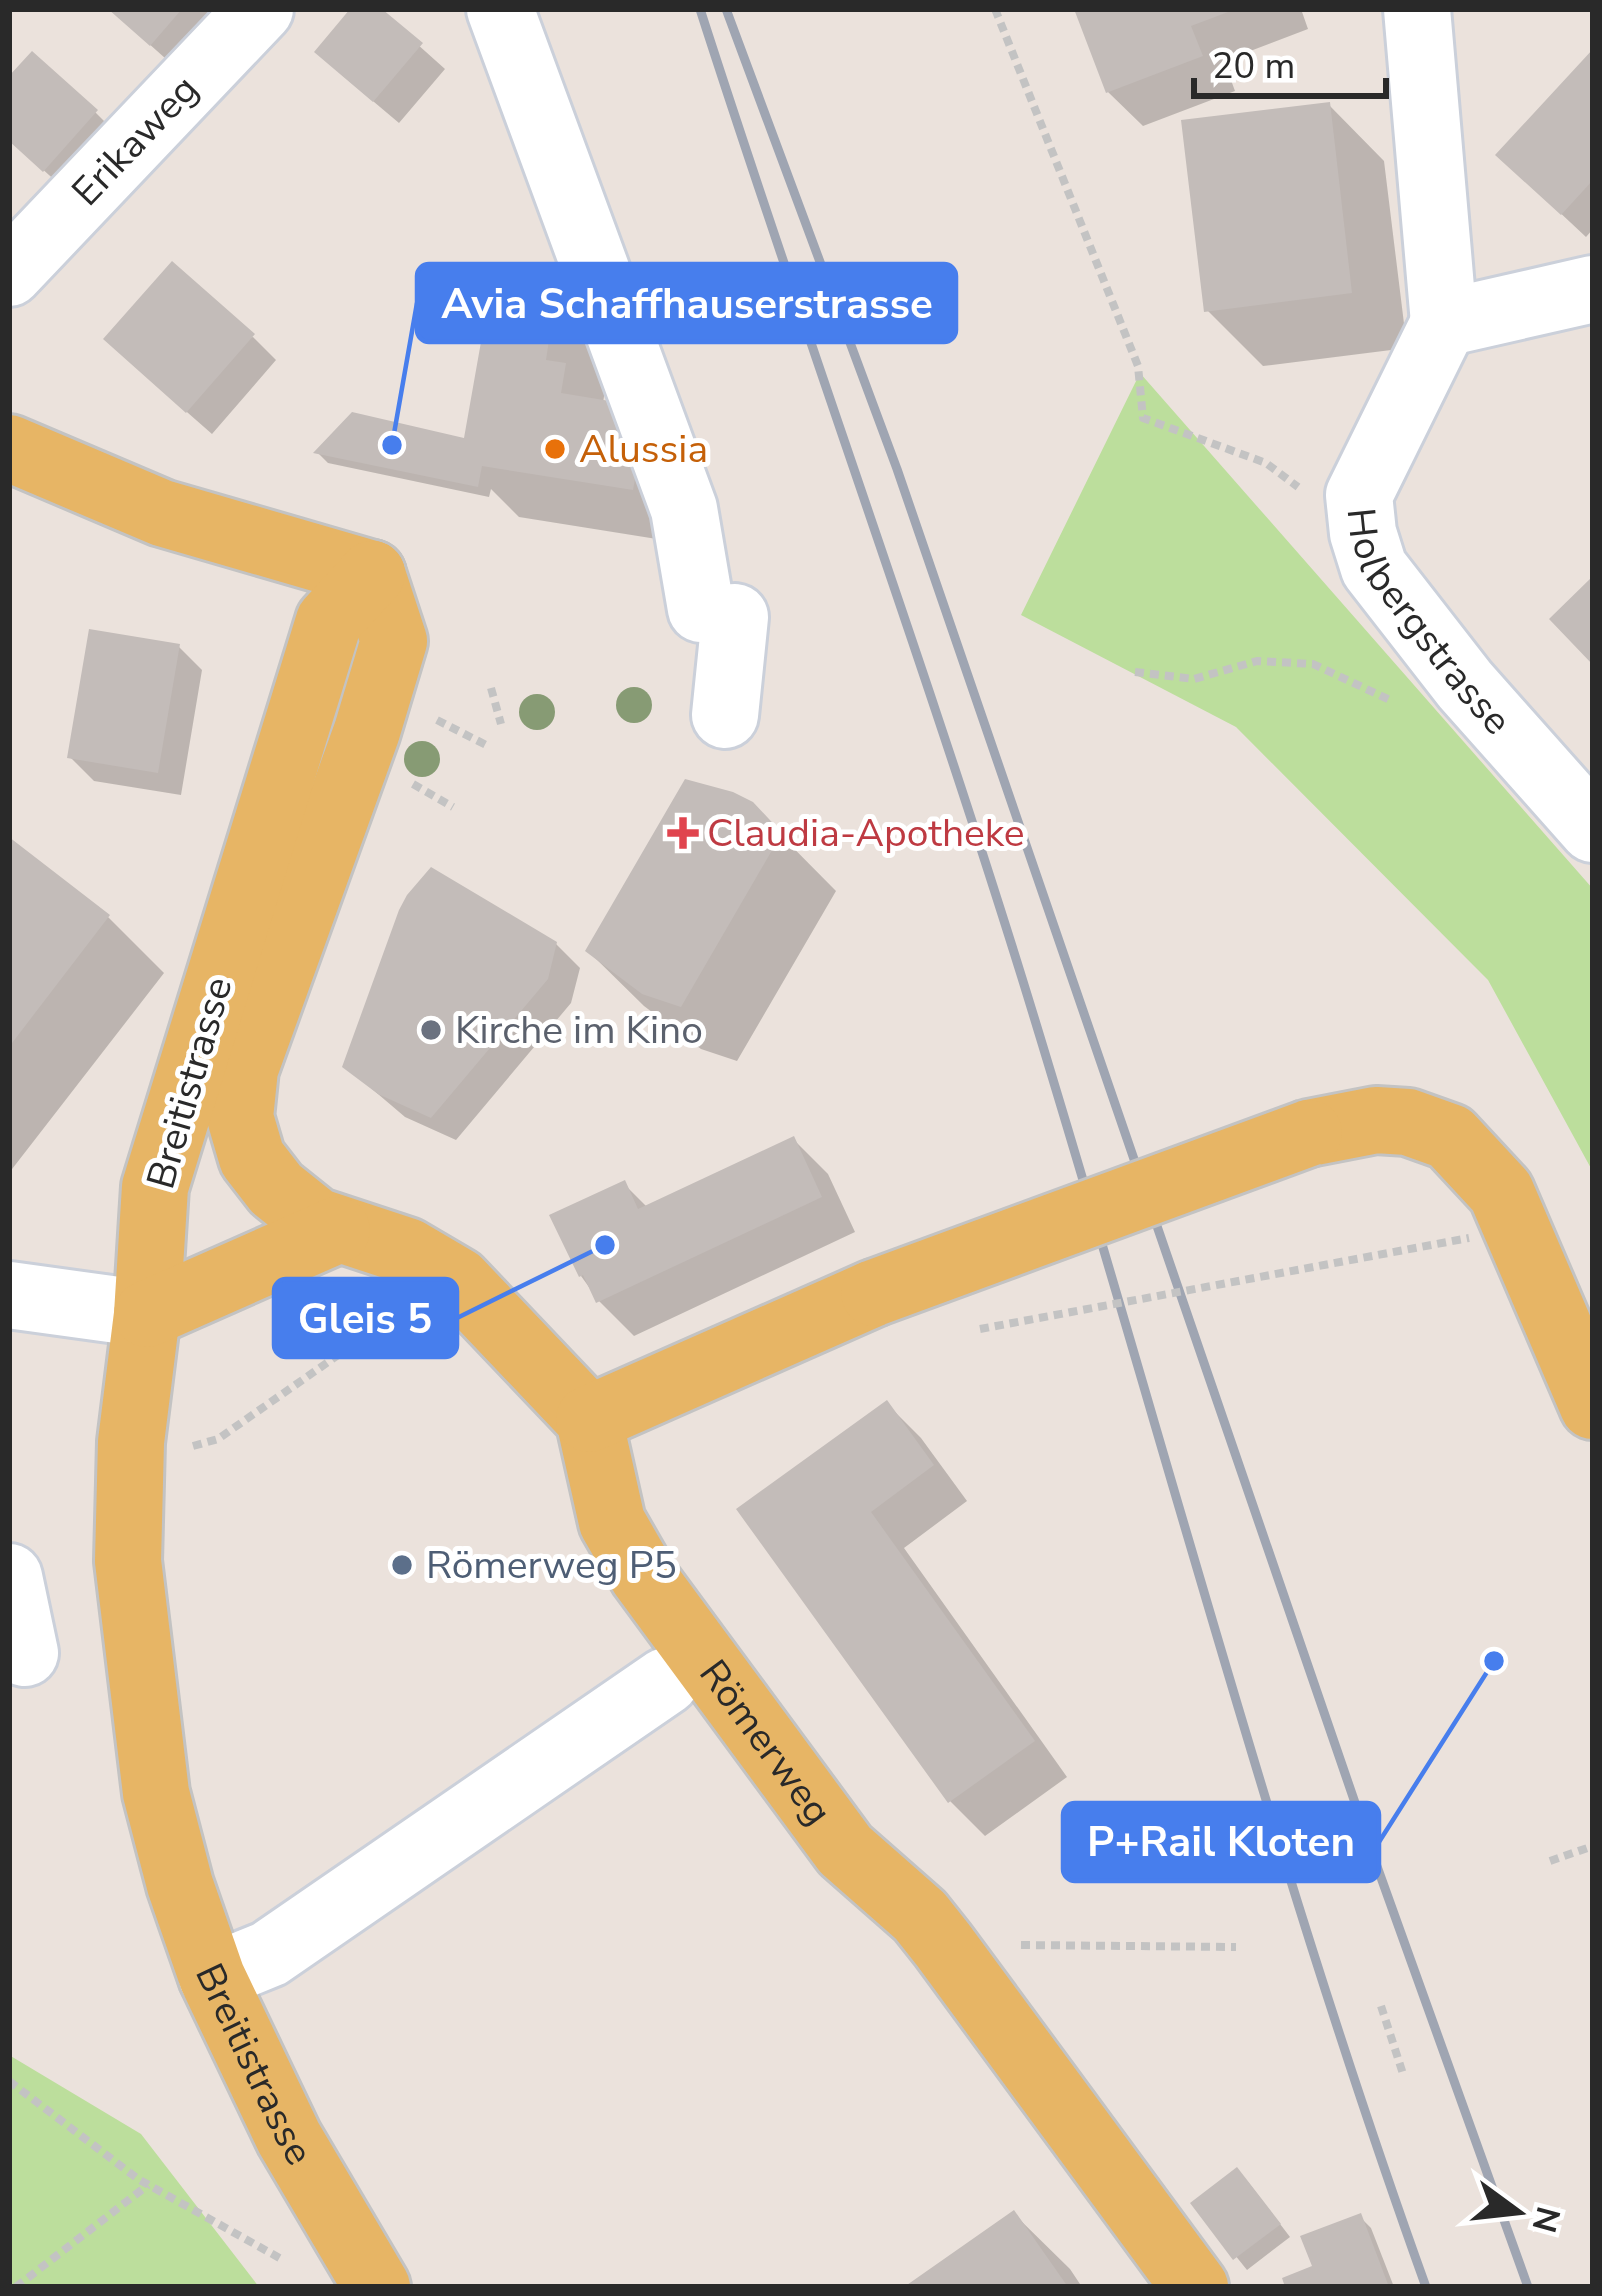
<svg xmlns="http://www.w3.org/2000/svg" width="1602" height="2296" font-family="'Nunito Sans',sans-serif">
<rect width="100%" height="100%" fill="#ebe2dc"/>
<!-- green -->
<path fill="#bcde9c" d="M1140,373L1593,889V1172L1488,980L1236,727L1021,615Z
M9,2055L141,2134L259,2287H9Z"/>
<!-- shadow -->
<path fill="#0003" d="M110,9H226L175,67Z
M354,9H378L445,69L399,123L342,75Z
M1077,9H1301L1308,29L1224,61L1235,91L1143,126L1108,92Z
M1593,54V229L1586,237L1523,178Z
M9,80L95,112L119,136L69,193L9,139Z
M1329,105L1384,161L1407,348L1263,366L1207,310Z
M554,302L610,358L603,403L688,544L519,517L491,489L489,497L328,463L318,453L466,441Z
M253,337L276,360L212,434L131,363Z
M178,646L202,670L181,795L94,781L70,757Z
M751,805L836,891L737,1061L701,1049L644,1006L588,951Z
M9,841L108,917L164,973L9,1173Z
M556,944L580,968L571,1003L456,1140L405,1117L345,1066Z
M794,1140L828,1174L855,1232L634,1336L599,1301L581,1276L624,1184L648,1208Z
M887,1404L921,1438L967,1501L904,1548L1067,1777L985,1836L950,1801L741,1510Z
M1248,2182L1290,2237L1247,2270L1194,2204Z
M1014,2214L1070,2269L1082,2287H909Z
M1360,2217L1371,2228L1394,2287H1288L1316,2267Z"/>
<!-- building -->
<path fill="#c3bcb9" d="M108,9H182L150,46Z
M350,9H382L423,43L373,102L314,52Z
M1074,9H1236L1191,26L1203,56L1106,93Z
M1593,49V180L1561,215L1495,155Z
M32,51L98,110L43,172L9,141V76Z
M1330,102L1352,293L1204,312L1181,120Z
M172,261L255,334L186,413L103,339Z
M490,291L555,300L546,360L566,363L561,393L628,404L642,441L633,490L482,466L478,487L313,453L352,412L464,438Z
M1593,576V665L1549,619Z
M89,629L180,644L158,773L67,758Z
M685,779L733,792L753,802L782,833L681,1007L642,994L585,951Z
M9,837L110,915L9,1047Z
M431,867L557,942L548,979L431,1118L378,1094L342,1067L399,910L407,895Z
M794,1136L822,1197L596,1303L583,1275L579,1277L549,1215L625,1180L638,1209Z
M887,1400L934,1465L871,1512L1035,1741L948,1803L736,1509Z
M1237,2167L1281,2224L1233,2260L1190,2203Z
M1014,2210L1068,2287H904Z
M1361,2213L1389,2287H1285L1282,2278L1312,2266L1300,2236Z"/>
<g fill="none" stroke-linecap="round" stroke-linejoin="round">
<defs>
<g id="minor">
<path d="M500,9L684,509L701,609"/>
<path d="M1417,9L1444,323"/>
<path id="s1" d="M9,273L260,9"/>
<path id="s2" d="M1444,323L1359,495L1363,533L1374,568L1465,685L1593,829"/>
<path d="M1444,323L1593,289"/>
<path d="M725,715L735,617"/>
<path d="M9,1295L147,1314"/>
<path d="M9,1577L25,1653"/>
<path d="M212,1977L269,1954L666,1681"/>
</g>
<g id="major">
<path d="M9,448L162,513L372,574"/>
<path id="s3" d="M372,574L394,641L367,731L245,1069L240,1117L252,1158L276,1189L316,1221L407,1251L458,1281L589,1419L612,1522L643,1576L845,1850L920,1916L943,1945L1195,2287"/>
<path id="s4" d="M372,574L329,621L155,1187L147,1314L131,1442L128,1561L156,1793L180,1885L212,1977L289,2138L377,2287"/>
<path d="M1309,1133L1376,1120L1408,1122L1450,1137L1501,1192L1593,1406"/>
<path d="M147,1314L337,1230"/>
<path d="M589,1419L874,1293"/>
</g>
</defs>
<!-- minor casing -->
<use href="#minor" stroke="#cbd0da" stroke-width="72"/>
<!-- major casing -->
<use href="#major" stroke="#c3c3c3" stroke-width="72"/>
<!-- path -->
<path stroke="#c3c3c3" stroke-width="8" stroke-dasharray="9 6" stroke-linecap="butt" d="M995,9L1138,366L1143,418L1266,463L1298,487
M1135,672L1194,679L1257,661L1313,664L1392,701
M491,688L501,724
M437,720L488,746
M413,784L453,807
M193,1446L218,1439L391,1318
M1550,1861L1593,1846
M1021,1945L1236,1947
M1381,2006L1404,2077
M9,2081L138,2179L283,2260
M16,2287L148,2185"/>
<!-- minor -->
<use href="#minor" stroke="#fff" stroke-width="66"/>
<!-- major -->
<use href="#major" stroke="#e7b565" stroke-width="66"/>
<!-- rail -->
<path stroke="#9fa5b2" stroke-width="9" d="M700,9C804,333 921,653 1022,978C1157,1414 1271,1857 1426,2287
M726,9L897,469L1374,1858L1528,2287"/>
<defs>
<path id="major-bridge" d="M874,1293L1309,1133"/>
</defs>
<!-- major-bridge casing -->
<use href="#major-bridge" stroke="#c3c3c3" stroke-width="72" stroke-linecap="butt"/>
<!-- path-bridge -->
<path stroke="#c3c3c3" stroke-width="8" stroke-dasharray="9 6" stroke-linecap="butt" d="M980,1329L1469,1238"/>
<!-- major-bridge -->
<use href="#major-bridge" stroke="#e7b565" stroke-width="66"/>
</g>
<!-- trees -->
<g fill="#879b74">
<circle cx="634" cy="705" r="18"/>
<circle cx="537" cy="712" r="18"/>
<circle cx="422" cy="759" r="18"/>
</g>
<!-- markers -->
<circle fill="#e8710a" stroke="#fff" stroke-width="4.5" cx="555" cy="449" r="12"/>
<path fill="#e0444e" stroke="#fff" stroke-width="4.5" d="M677 815h12v12h12v12h-12v12h-12v-12h-12v-12h12z"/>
<circle fill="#6b7280" stroke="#fff" stroke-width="4.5" cx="431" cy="1030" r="12"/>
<circle fill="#5c6f8a" stroke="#fff" stroke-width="4.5" cx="402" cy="1565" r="12"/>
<g text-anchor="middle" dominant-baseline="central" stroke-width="10" stroke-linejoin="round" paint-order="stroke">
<!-- street labels -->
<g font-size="39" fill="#292929" stroke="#fff">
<text stroke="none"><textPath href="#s1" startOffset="183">Erikaweg</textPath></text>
<text stroke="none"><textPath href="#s2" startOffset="339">Holbergstrasse</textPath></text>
<text transform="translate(190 1083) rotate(-74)">Breitistrasse</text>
<text stroke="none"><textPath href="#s3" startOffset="1425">Römerweg</textPath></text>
<text stroke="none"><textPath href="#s4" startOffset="1554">Breitistrasse</textPath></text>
</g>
<!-- food labels -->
<g font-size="39" fill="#c56008" stroke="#fff" text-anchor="start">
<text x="579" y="449">Alussia</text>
</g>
<!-- health labels -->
<g font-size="39" fill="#be3a42" stroke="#fff" text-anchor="start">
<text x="707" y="833">Claudia-Apotheke</text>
</g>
<!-- worship labels -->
<g font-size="39" fill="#5b616d" stroke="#fff" text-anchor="start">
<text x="455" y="1030">Kirche im Kino</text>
</g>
<!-- service labels -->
<g font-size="39" fill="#4e5e75" stroke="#fff" text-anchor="start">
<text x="426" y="1565">Römerweg P5</text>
</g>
</g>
<!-- callouts -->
<path fill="none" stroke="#477eed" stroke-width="4.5" d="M392 445L417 303M605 1245L457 1318M1494 1661L1379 1842"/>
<g fill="#477eed" stroke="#fff" stroke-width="4.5">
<circle cx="392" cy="445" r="12"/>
<circle cx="605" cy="1245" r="12"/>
<circle cx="1494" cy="1661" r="12"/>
</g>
<g fill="#477eed" stroke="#477eed" stroke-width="4.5">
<rect x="417" y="264" width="539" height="78" rx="12"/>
<rect x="274" y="1279" width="183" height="78" rx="12"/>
<rect x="1063" y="1803" width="316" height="78" rx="12"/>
</g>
<g font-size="42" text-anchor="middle" font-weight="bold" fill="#fff">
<text x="687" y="318">Avia Schaffhauserstrasse</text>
<text x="365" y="1333">Gleis 5</text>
<text x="1221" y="1856">P+Rail Kloten</text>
</g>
<!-- border -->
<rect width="1602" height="2296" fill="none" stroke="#292929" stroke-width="24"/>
<!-- north arrow -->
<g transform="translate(1518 2212) rotate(105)" stroke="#ffffff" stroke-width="9" paint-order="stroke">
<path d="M0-9L21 45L0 30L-21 45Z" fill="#292929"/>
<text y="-18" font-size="33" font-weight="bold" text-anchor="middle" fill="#292929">N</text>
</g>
<!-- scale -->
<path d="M1194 78v18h192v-18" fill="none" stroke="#292929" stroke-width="6"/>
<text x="1212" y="78" font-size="36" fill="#292929" stroke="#ffffff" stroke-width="9" paint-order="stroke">20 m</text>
</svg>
